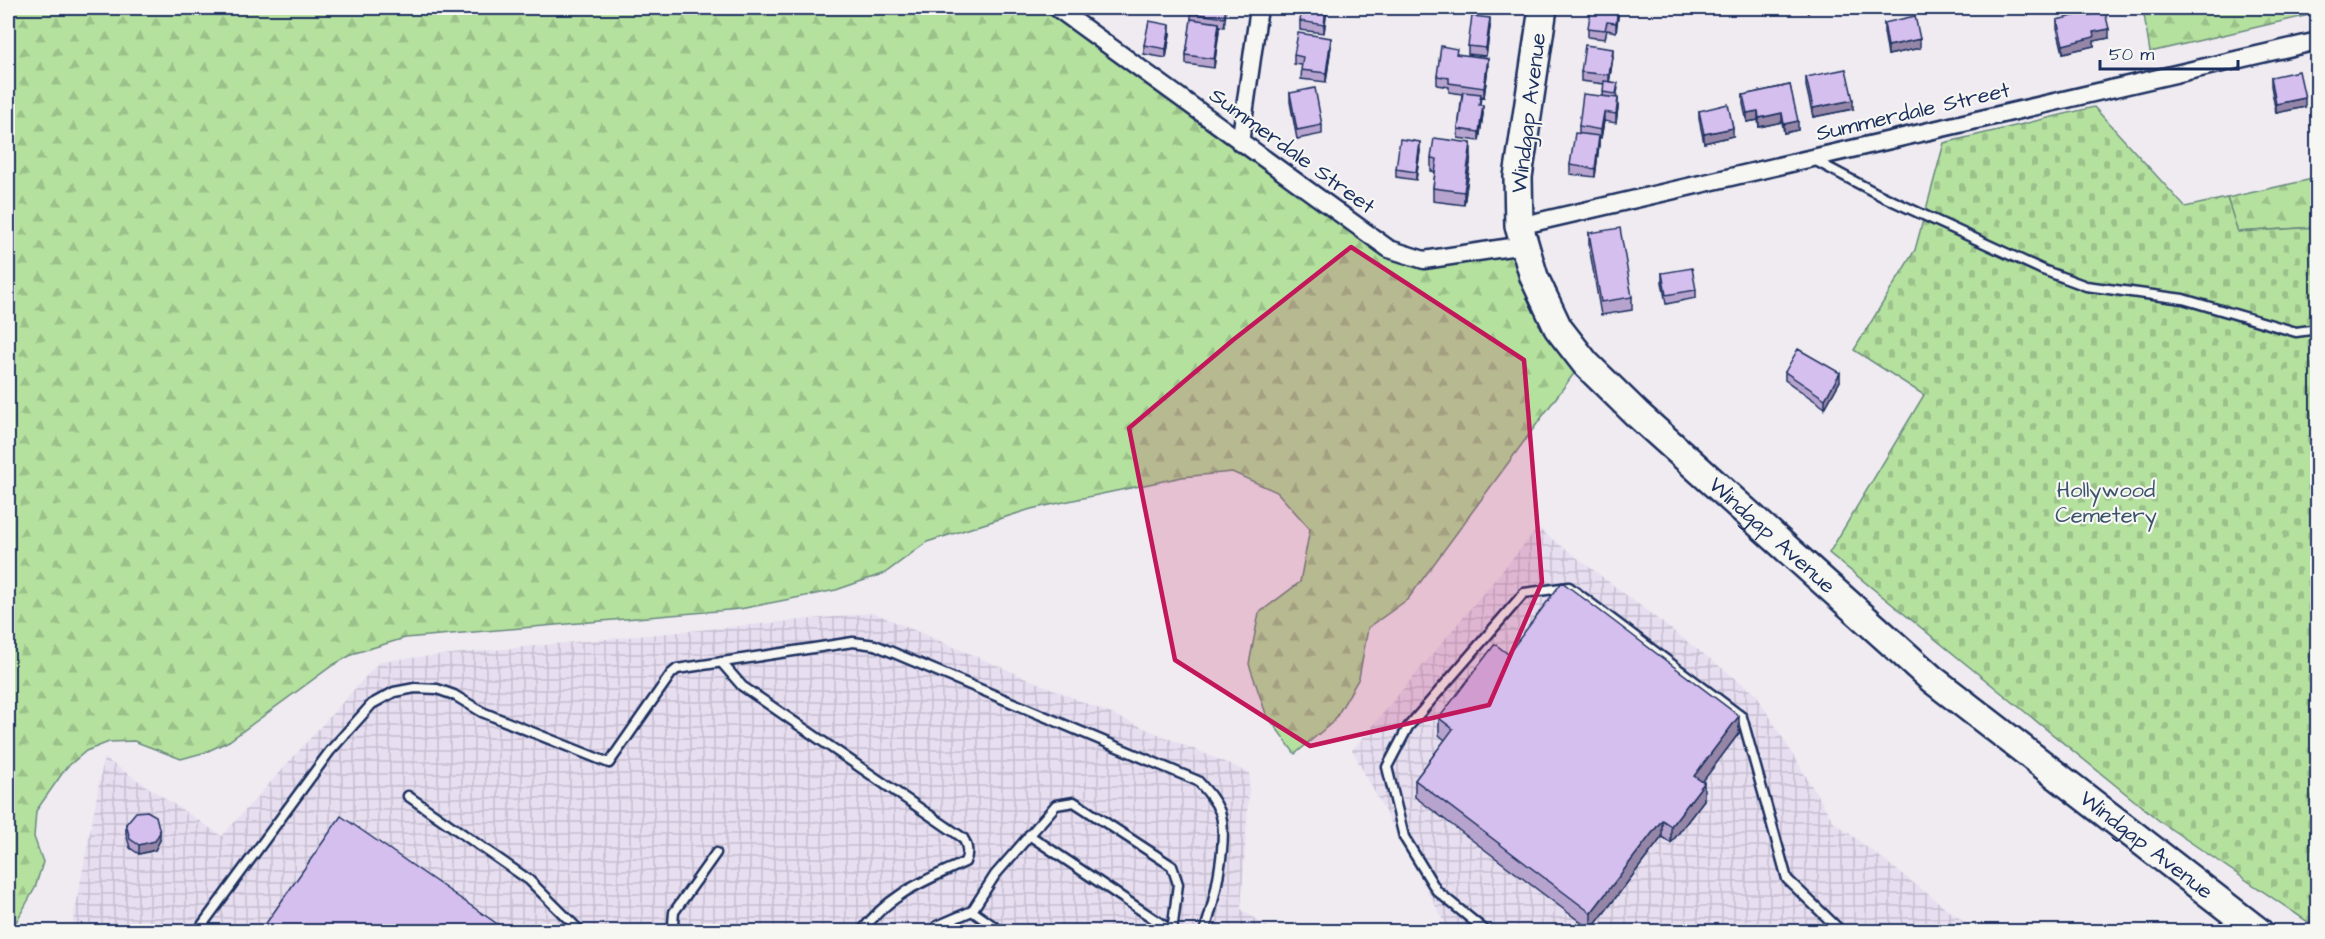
<svg xmlns="http://www.w3.org/2000/svg" width="2325" height="939" font-family="'Architects Daughter',sans-serif">
<defs>
<pattern id="industrial-grid" width="8" height="8" patternUnits="userSpaceOnUse" patternTransform="scale(1.5)"><rect width="8" height="8" fill="#e7def0"/><path d="M0 4h8M4 0v8" fill="none" stroke="#c6bfd0"/></pattern>
<pattern id="forest-firs" width="22" height="20" patternUnits="userSpaceOnUse" patternTransform="scale(1.5)"><rect width="22" height="20" fill="#b5e19e"/><path d="M5 1l3.5 6h-7zM16 11l3.5 6h-7z" fill="#9bc18a"/></pattern>
<pattern id="cemetery-stones" width="16" height="16" patternUnits="userSpaceOnUse" patternTransform="scale(1.5)"><rect width="16" height="16" fill="#b5e19e"/><path d="M2 7V4a2 2 0 0 1 4 0v3zM10 15v-3a2 2 0 0 1 4 0v3z" fill="#9bc18a"/></pattern>
</defs>
<rect width="100%" height="100%" fill="#efebf1"/>
<filter id="ink" filterUnits="userSpaceOnUse"><feTurbulence type="fractalNoise" baseFrequency=".0167" numOctaves="2"/><feDisplacementMap in="SourceGraphic" scale="12" xChannelSelector="R" yChannelSelector="G"/><feConvolveMatrix kernelMatrix="1 2 1 2 8 2 1 2 1" color-interpolation-filters="sRGB"/></filter>
<g filter="url(#ink)">
<!-- industrial -->
<path fill="url(#industrial-grid)" d="M1538,528L1756,694L1833,821L1976,931H1449L1352,750Z
M874,613L1250,773L1241,909L1273,931L71,932L104,758L222,836L380,661Z"/>
<!-- forest -->
<path fill="url(#forest-firs)" stroke="#68887e" stroke-width="1.5" d="M8,8H1047L1383,252H1519L1578,368L1408,599L1368,628L1359,678L1334,721L1295,754L1266,714L1249,664L1259,613L1300,582L1310,529L1277,492L1232,472L1182,477L1031,509L927,542L885,573L836,590L740,609L405,638L355,653L333,665L229,741L206,752L181,759L134,741L109,742L86,751L66,768L36,811L34,837L43,862L35,888L11,931H8Z
M2143,8H2317L2318,13L2150,52Z
M2317,178V227L2237,232L2227,198Z"/>
<!-- cemetery -->
<path fill="url(#cemetery-stones)" stroke="#68887e" stroke-width="1.5" d="M2094,107L2185,207L2227,198L2238,232L2317,227V928L2162,823L1829,553L1924,395L1854,350L1915,250L1944,143Z"/>
<g fill="none" stroke-linecap="round" stroke-linejoin="round">
<defs>
<path id="service" d="M1814,160L1880,195L2043,270L2086,286L2183,299L2296,332L2318,329
M721,662L742,686L963,838C968,846 969,853 965,862C923,882 890,893 861,932
M408,796L529,880L581,932
M1029,835L1172,931
M972,911L995,875L1056,805L1074,802L1172,866L1178,884L1172,932
M197,932L330,751L372,704L394,692L415,688L437,689L454,695L482,712L609,763L671,674L677,669L853,642L875,645L1198,781C1207,791 1215,800 1220,812C1229,838 1214,905 1204,932
M677,932L673,924L674,912L716,853
M933,932L937,926L972,911L1002,932
M1487,932L1437,891L1404,837L1387,767L1408,727L1524,593L1569,587L1742,717L1787,879L1842,932"/>
<path id="minor" d="M1057,8L1389,249L1424,260L1524,245
M1240,143L1259,8
M1519,226L2318,41"/>
<g id="primary">
<path id="s1" d="M1543,8L1518,177L1519,226L1534,277L1558,328L1586,364L1636,413L1932,679L2259,932"/>
</g>
</defs>
<!-- service casing -->
<use href="#service" stroke="#1b2f5e" stroke-width="13"/>
<!-- minor casing -->
<use href="#minor" stroke="#1b2f5e" stroke-width="21"/>
<!-- primary casing -->
<use href="#primary" stroke="#1b2f5e" stroke-width="32"/>
<!-- service -->
<use href="#service" stroke="#f6f6f2" stroke-width="8"/>
<!-- minor -->
<use href="#minor" stroke="#f6f6f2" stroke-width="16"/>
<!-- primary -->
<use href="#primary" stroke="#f6f6f2" stroke-width="27"/>
</g>
<!-- wall -->
<path fill="#b7a4ce" stroke="#1b2f5e" stroke-width="1.5" d="M1327,8L1324,33L1300,30V21Z
M1455,8H1490L1489,14L1455,9Z
M1619,8L1616,32L1607,30L1605,39L1588,37V28Z
M1802,8H1813L1808,13Z
M1191,13H1226L1224,27L1219,26L1214,68L1186,64V55L1191,22Z
M2089,15L2109,38L2094,41V46L2063,53L2057,28V20Z
M1884,23L1920,48L1888,55L1884,32Z
M1490,27L1486,56L1468,54V46Z
M1170,34L1166,58L1144,54V45Z
M1331,46L1326,82L1301,79L1302,65L1294,64V55Z
M1457,54L1488,67L1484,97L1481,96L1480,105L1483,114L1479,141L1458,138V129L1462,94L1449,92V87L1437,85V76Z
M1613,57L1609,82L1618,88L1616,98L1618,107L1616,123L1604,121L1601,138H1599V145L1595,177L1570,174V165L1579,133V126L1603,97L1604,84L1581,81V72Z
M1806,77L1853,109L1813,117L1806,86Z
M2271,77L2305,107L2276,113L2271,86Z
M1790,85L1798,130L1784,133L1782,122L1759,127L1758,120L1747,122L1743,104V95Z
M1290,93L1322,125V134L1297,139L1290,102Z
M1699,111L1733,136L1704,143L1699,119Z
M1420,151L1416,180L1396,177V169Z
M1471,156L1464,205L1433,201V188L1435,172L1431,171V158Z
M1589,233L1632,297V310L1601,315L1589,246Z
M1662,273L1696,290V298L1666,304L1662,282Z
M1785,372L1840,381L1825,408L1785,380Z
M1508,654L1739,733L1702,782L1704,800L1671,843L1662,837L1591,930L1415,797V780L1445,740L1439,735V718Z
M126,824L160,840L155,850L139,854L130,848L126,833Z"/>
<!-- shaded-wall -->
<path fill="#9586a7" stroke="#1b2f5e" stroke-width="1.5" d="M1326,8H1327L1324,33V25Z
M1618,8H1619V10L1616,32V23Z
M1808,8H1813L1808,13Z
M1490,18V27L1486,56V48Z
M1219,23V32L1214,68V59Z
M1170,25V34L1166,58V49Z
M2109,29V38L2094,41V46L2063,53V45L2093,32Z
M1331,38V46L1326,82V73Z
M1920,39V48L1888,55V46Z
M1613,49V57L1609,84V75Z
M1488,58V67L1484,97V88Z
M1618,98V107L1616,123V114Z
M2305,98V107L2276,113V104Z
M1853,100V109L1813,117V108Z
M1483,105V114L1479,141V132Z
M1758,111V120L1747,122V113Z
M1604,112V121L1601,138V130Z
M1782,113V122L1759,127V118Z
M1798,121V130L1784,133V124Z
M1733,128V136L1704,143V134Z
M1599,136V145L1595,177V169Z
M1420,142V151L1416,180V172Z
M1471,143V156L1464,205V192Z
M1840,373V381L1825,408V399Z
M1739,716V733L1694,793V776Z
M1704,783V800L1671,843V826Z
M1662,820V837L1591,930V913Z
M160,832V840L155,850L139,854V845Z"/>
<!-- building -->
<path fill="#d5bfef" stroke="#1b2f5e" stroke-width="1.5" d="M1192,8H1226L1224,18L1191,13Z
M1302,8H1326L1324,25L1300,21Z
M1591,8H1618L1616,23L1607,22L1605,30L1588,28Z
M2089,12V15L2105,12L2109,29L2093,32L2094,37L2063,45L2057,20Z
M1472,16L1490,18L1486,48L1468,46Z
M1915,16L1920,39L1888,46L1884,23Z
M1191,19L1219,23L1214,59L1186,55Z
M1149,21L1170,25L1166,49L1144,45Z
M1298,33L1331,38L1326,73L1301,70L1303,57L1294,55Z
M1585,45L1613,49L1609,75L1581,72Z
M1441,46L1457,49L1456,54L1488,58L1484,88L1449,83V78L1437,76Z
M1846,69L1853,100L1813,108L1806,77Z
M2299,71L2305,98L2276,104L2271,77Z
M1604,81L1618,83L1616,94L1603,92Z
M1790,85L1798,121L1784,124L1782,113L1759,118L1758,111L1747,113L1743,95Z
M1315,88L1322,125L1297,130L1290,93Z
M1463,92L1481,94L1479,105H1483L1479,132L1458,129Z
M1583,94L1618,98L1616,114L1604,112L1601,130L1579,126Z
M1728,104L1733,128L1704,134L1699,111Z
M1575,133L1599,136L1595,169L1570,165Z
M1434,138L1471,143L1464,192L1433,188L1437,159L1431,158Z
M1400,139L1420,142L1416,172L1396,169Z
M1620,228L1632,297L1601,302L1589,233Z
M1692,268L1696,290L1666,295L1662,273Z
M1798,349L1840,373L1825,399L1785,372Z
M1562,582L1739,716L1694,776L1704,783L1671,826L1662,820L1591,913L1415,780L1453,729L1439,718L1495,644L1508,654Z
M147,811L156,816L160,832L155,841L139,845L130,839L126,824L136,812Z
M341,816L509,932H260Z"/>
</g>
<!-- marked area -->
<path fill="#c2185b" fill-opacity="0.2" stroke="#c2185b" stroke-width="4.5" stroke-linejoin="round" d="M1351,247L1524,360L1542,582L1489,705L1310,746L1175,660L1129,428L1233,340Z"/>
<g text-anchor="middle" dominant-baseline="central" stroke-width="4.5" stroke-linejoin="round" paint-order="stroke">
<!-- street labels -->
<g font-size="22" fill="#1b2f5e" stroke="#f6f6f2">
<text transform="translate(1913 112) rotate(-13)">Summerdale Street</text>
<text transform="translate(1529 113) rotate(-83)">Windgap Avenue</text>
<text transform="translate(1292 151) rotate(36)">Summerdale Street</text>
<text stroke="none"><textPath href="#s1" startOffset="628">Windgap Avenue</textPath></text>
<text stroke="none"><textPath href="#s1" startOffset="1114">Windgap Avenue</textPath></text>
</g>
<!-- park labels -->
<g font-size="22" fill="#3a536b" stroke="#f6f6f2">
<text x="2106" y="490">Hollywood<tspan x="2106" dy="25">Cemetery</tspan></text>
</g>
</g>
<!-- margin -->
<rect width="2325" height="939" fill="none" stroke="#f6f6f2" stroke-width="30"/>
<rect x="15" y="15" width="2295" height="909" fill="none" stroke="#1b2f5e" stroke-width="2" filter="url(#ink)"/>
<!-- scale -->
<path d="M2100 60v9h138v-9" fill="none" stroke="#1b2f5e" stroke-width="3"/>
<text x="2109" y="60" font-size="18" fill="#1b2f5e" stroke="#f6f6f2" stroke-width="4.5" paint-order="stroke">50 m</text>
</svg>
